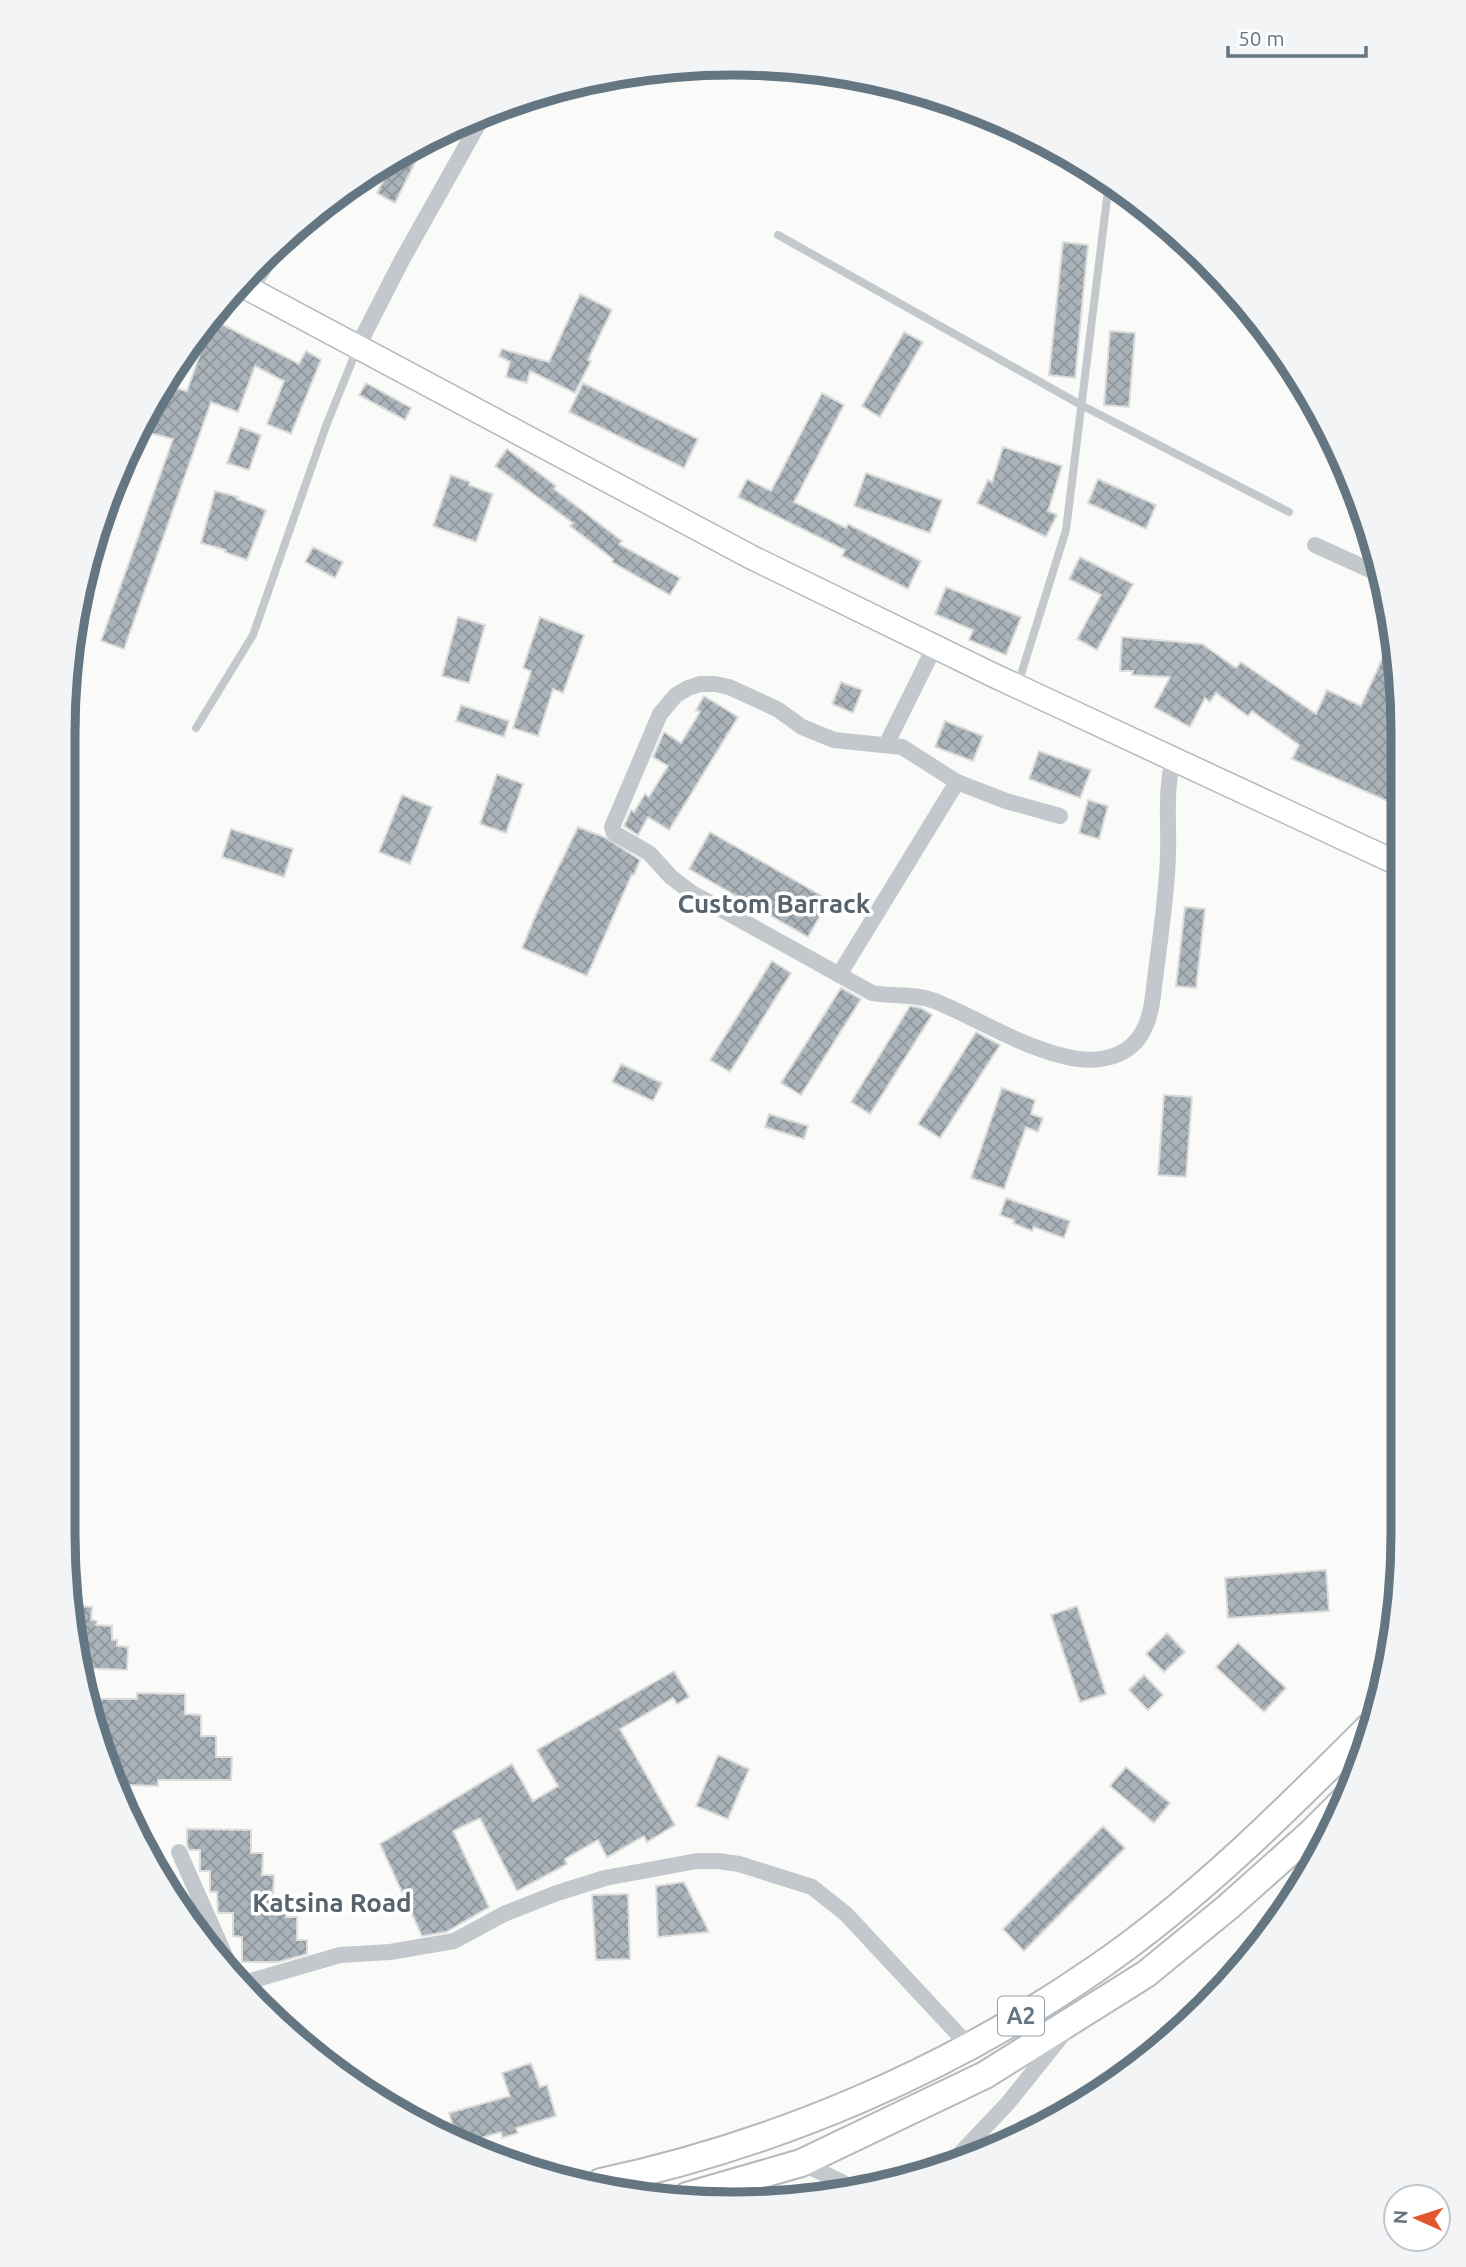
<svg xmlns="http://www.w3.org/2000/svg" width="1466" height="2267" viewBox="0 0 1466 2267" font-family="Ubuntu,sans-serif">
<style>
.building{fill:url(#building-cross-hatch);stroke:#dcdcda;stroke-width:2}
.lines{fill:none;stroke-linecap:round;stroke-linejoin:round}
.secondary-casing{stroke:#b3babf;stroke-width:26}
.trunk-casing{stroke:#b4b9bd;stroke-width:30}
.service{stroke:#c3c8cc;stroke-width:8}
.minor{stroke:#c3c8cc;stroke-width:16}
.secondary{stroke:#fff;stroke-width:23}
.trunk{stroke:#fff;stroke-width:26}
.labels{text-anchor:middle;stroke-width:7;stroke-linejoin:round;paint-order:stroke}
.shield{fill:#fff;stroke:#939fa8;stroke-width:2}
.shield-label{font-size:23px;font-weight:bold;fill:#657683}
.neighbourhood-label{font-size:26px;font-weight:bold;fill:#57646e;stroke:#fff}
.rim{fill:none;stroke:#657683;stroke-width:9}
</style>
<defs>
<pattern id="building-cross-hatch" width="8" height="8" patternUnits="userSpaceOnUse" patternTransform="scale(1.75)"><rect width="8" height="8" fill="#aab3b9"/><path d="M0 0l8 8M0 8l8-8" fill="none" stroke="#8e969c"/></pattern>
</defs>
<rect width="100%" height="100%" fill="#fafaf8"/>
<!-- building -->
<g class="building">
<path d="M427 138 395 203 377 193 394 159Z"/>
<path d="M1063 242 1088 245 1075 378 1049 375Z"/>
<path d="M580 294 612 310 588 360 591 361 575 393 530 371 527 383 506 377 510 362 499 356 502 349 549 362Z"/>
<path d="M212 319 299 364 306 351 321 360 291 434 267 424 284 381 255 366 238 412 211 402 124 649 101 641 173 439 142 431 151 416 157 419 162 399 170 387 187 391 205 340 200 337Z"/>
<path d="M1110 331 1135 333 1129 407 1104 405Z"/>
<path d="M904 332 923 342 880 417 862 406Z"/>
<path d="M366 383 411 408 405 420 359 395Z"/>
<path d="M583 383 698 439 684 468 569 412Z"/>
<path d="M822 393 844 405 794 502 846 528 848 524 921 561 908 589 842 556 845 550 738 497 747 479 771 491Z"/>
<path d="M240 427 261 435 249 470 227 463Z"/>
<path d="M1003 447 1062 466 1048 511 1057 515 1046 537 977 503 988 480 992 482Z"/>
<path d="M507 449 556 486 554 489 622 541 619 544 680 578 670 595 612 562 613 559 570 526 573 523 495 466Z"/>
<path d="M866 473 942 500 930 533 854 506Z"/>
<path d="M451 475 470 482 469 485 493 494 476 542 433 526Z"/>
<path d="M1098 479 1156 505 1146 529 1088 503Z"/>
<path d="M215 491 238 497 237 499 266 510 247 560 225 552 226 550 201 543Z"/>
<path d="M313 547 343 562 335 578 305 562Z"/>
<path d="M1080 557 1133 584 1097 650 1077 639 1101 595 1069 579Z"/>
<path d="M946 587 1021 617 1006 655 969 640 973 630 935 614Z"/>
<path d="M458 617 485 625 469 683 442 676Z"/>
<path d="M540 617 584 635 563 693 553 689 538 736 513 728 531 671 523 668Z"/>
<path d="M1122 637 1202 644 1236 668 1241 662 1316 714 1327 690 1361 706 1382 659 1385 660 1394 642 1402 690 1401 807 1292 759 1299 745 1252 711 1248 716 1216 693 1210 702 1205 698 1190 727 1154 707 1170 677 1132 675 1133 671H1120Z"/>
<path d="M841 682 862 690 853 713 832 704Z"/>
<path d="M704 696 738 717 669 830 648 817 638 835 624 826 631 810 634 812 645 794 649 797 668 766 653 757 664 732 681 743 700 712 696 710Z"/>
<path d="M461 705 509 721 504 737 456 721Z"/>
<path d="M945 721 983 736 973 761 935 747Z"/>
<path d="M1039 751 1091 770 1080 798 1029 779Z"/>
<path d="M497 774 523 784 506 833 480 824Z"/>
<path d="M402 795 432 807 410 864 379 852Z"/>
<path d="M1088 800 1108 806 1099 839 1079 833Z"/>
<path d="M578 827 606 838 640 860 634 875 632 874 587 976 522 948 540 905Z"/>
<path d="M231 829 293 849 284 877 222 857Z"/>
<path d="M710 832 829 900 808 937 689 869Z"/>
<path d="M1185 907 1205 909 1196 988 1176 986Z"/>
<path d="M772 961 791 973 730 1072 710 1060Z"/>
<path d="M841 988 861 999 801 1095 781 1083Z"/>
<path d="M910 1006 921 1008 932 1015 870 1114 851 1102Z"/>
<path d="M976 1032 1000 1045 940 1138 918 1124Z"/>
<path d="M621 1064 662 1083 653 1101 612 1082Z"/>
<path d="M1002 1088 1035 1100 1031 1114 1043 1118 1038 1132 1026 1127 1004 1189 971 1178Z"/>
<path d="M1164 1095 1192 1097 1186 1177 1158 1175Z"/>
<path d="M769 1114 808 1126 804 1139 765 1127Z"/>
<path d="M1006 1198 1070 1221 1064 1238 1034 1227 1032 1231 1013 1223 1014 1220 1000 1215Z"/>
<path d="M1326 1570 1329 1611 1228 1618 1225 1578Z"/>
<path d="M75 1606 92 1607 91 1620 97 1621 96 1625 112 1626V1640H117V1646L128 1647 127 1670 85 1668Z"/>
<path d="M1077 1606 1106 1694 1080 1702 1051 1615Z"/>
<path d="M1167 1633 1185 1652 1164 1672 1146 1654Z"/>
<path d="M1238 1643 1286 1688 1264 1712 1216 1667Z"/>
<path d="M674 1671 689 1697 677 1704 673 1698 620 1729 675 1825 647 1842 644 1836 607 1857 598 1840 565 1859 567 1864 517 1891 480 1818 453 1831 489 1907 446 1932 422 1936 380 1844 512 1764 533 1801 558 1786 537 1750Z"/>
<path d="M1144 1675 1163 1695 1148 1710 1129 1690Z"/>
<path d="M137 1693 185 1694V1714L201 1715V1736H216V1757H232L231 1780H158V1786L128 1785 127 1808 98 1749 90 1699H137Z"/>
<path d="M718 1755 749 1769 728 1819 696 1806Z"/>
<path d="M1126 1767 1170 1803 1154 1823 1110 1786Z"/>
<path d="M1103 1826 1125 1848 1024 1951 1003 1929Z"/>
<path d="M187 1829 251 1830V1853H263L262 1875H274L273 1896 287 1897 286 1917H297V1940H307V1954L278 1962H242V1937L233 1936V1913H218L217 1892H210V1871H200V1850H189L187 1845Z"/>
<path d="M684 1882 709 1932 658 1937 656 1886Z"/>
<path d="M628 1894 630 1959 596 1960 592 1895Z"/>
<path d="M531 2063 540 2087 547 2085 556 2116 516 2128 518 2133 502 2138 501 2132 467 2142 456 2135 449 2113 510 2096 502 2073Z"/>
</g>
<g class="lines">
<!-- secondary casing -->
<g class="secondary-casing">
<path id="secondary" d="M238 283 751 557 995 676 1401 865"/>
</g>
<!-- trunk casing -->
<g class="trunk-casing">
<g id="trunk">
<path d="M601 2182C778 2144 951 2070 1100 1966 1198 1898 1285 1811 1369 1727"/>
<path d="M687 2196 801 2163 985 2075 1146 1974 1228 1907 1311 1833 1350 1794"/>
</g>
</g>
<!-- service -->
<g class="service">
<path d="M778 235 1083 406 1289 512"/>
<path d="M1018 684 1066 530 1109 182"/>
<path d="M196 728 253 635 326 426 357 349"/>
</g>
<!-- minor -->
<g class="minor">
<path d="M250 290 278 246"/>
<path d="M357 348 402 260 484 114"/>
<path d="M1315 545 1383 576"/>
<path d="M886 745 935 646"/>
<path d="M1060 816 1006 801 957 782 902 747 834 740 802 727 777 709 729 687 715 684H700L688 688 676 695 660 714 612 827 614 833 649 853 671 877 692 893 872 993C893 997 915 993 935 1001 981 1020 1027 1051 1078 1059 1102 1062 1129 1056 1142 1033 1153 1014 1153 992 1156 971 1161 932 1167 893 1168 854 1169 822 1165 791 1173 759"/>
<path d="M839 975 957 782"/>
<path d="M179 1852 227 1960"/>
<path d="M247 1982 340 1955 390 1952 454 1941 504 1914 557 1893 605 1878 697 1861H718L739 1864 812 1887 846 1914 969 2046"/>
<path d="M954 2160 1008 2103 1065 2032"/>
<path d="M801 2163 842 2182 845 2189"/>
</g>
<!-- secondary -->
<use href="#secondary" class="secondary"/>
<!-- trunk -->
<use href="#trunk" class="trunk"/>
</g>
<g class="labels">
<!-- shield labels -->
<rect class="shield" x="998" y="1996.5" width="46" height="39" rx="5"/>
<g class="shield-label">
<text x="1021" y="2024">A2</text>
</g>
<!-- neighbourhood labels -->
<g class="neighbourhood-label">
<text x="774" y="913">Custom Barrack</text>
<text x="332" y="1912">Katsina Road</text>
</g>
</g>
<!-- crop -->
<path d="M0 0H1466V2267H0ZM733 75H733A658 658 0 0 1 1391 733V1534A658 658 0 0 1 733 2192H733A658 658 0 0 1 75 1534V733A658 658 0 0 1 733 75Z" fill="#f3f4f5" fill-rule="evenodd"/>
<path class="rim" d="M733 75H733A658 658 0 0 1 1391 733V1534A658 658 0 0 1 733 2192H733A658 658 0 0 1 75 1534V733A658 658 0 0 1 733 75Z"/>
<!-- north arrow -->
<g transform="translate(1417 2218) rotate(273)"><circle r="33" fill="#ffffff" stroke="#c1c8cd" stroke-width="2"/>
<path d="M0-5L12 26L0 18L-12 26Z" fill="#e4572e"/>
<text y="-10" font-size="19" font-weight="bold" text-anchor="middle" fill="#657683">N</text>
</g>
<!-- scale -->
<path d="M1228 46v10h138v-10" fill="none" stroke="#657683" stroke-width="3.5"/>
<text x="1238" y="46" font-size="21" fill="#657683" stroke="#ffffff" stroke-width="5" paint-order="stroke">50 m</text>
</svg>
